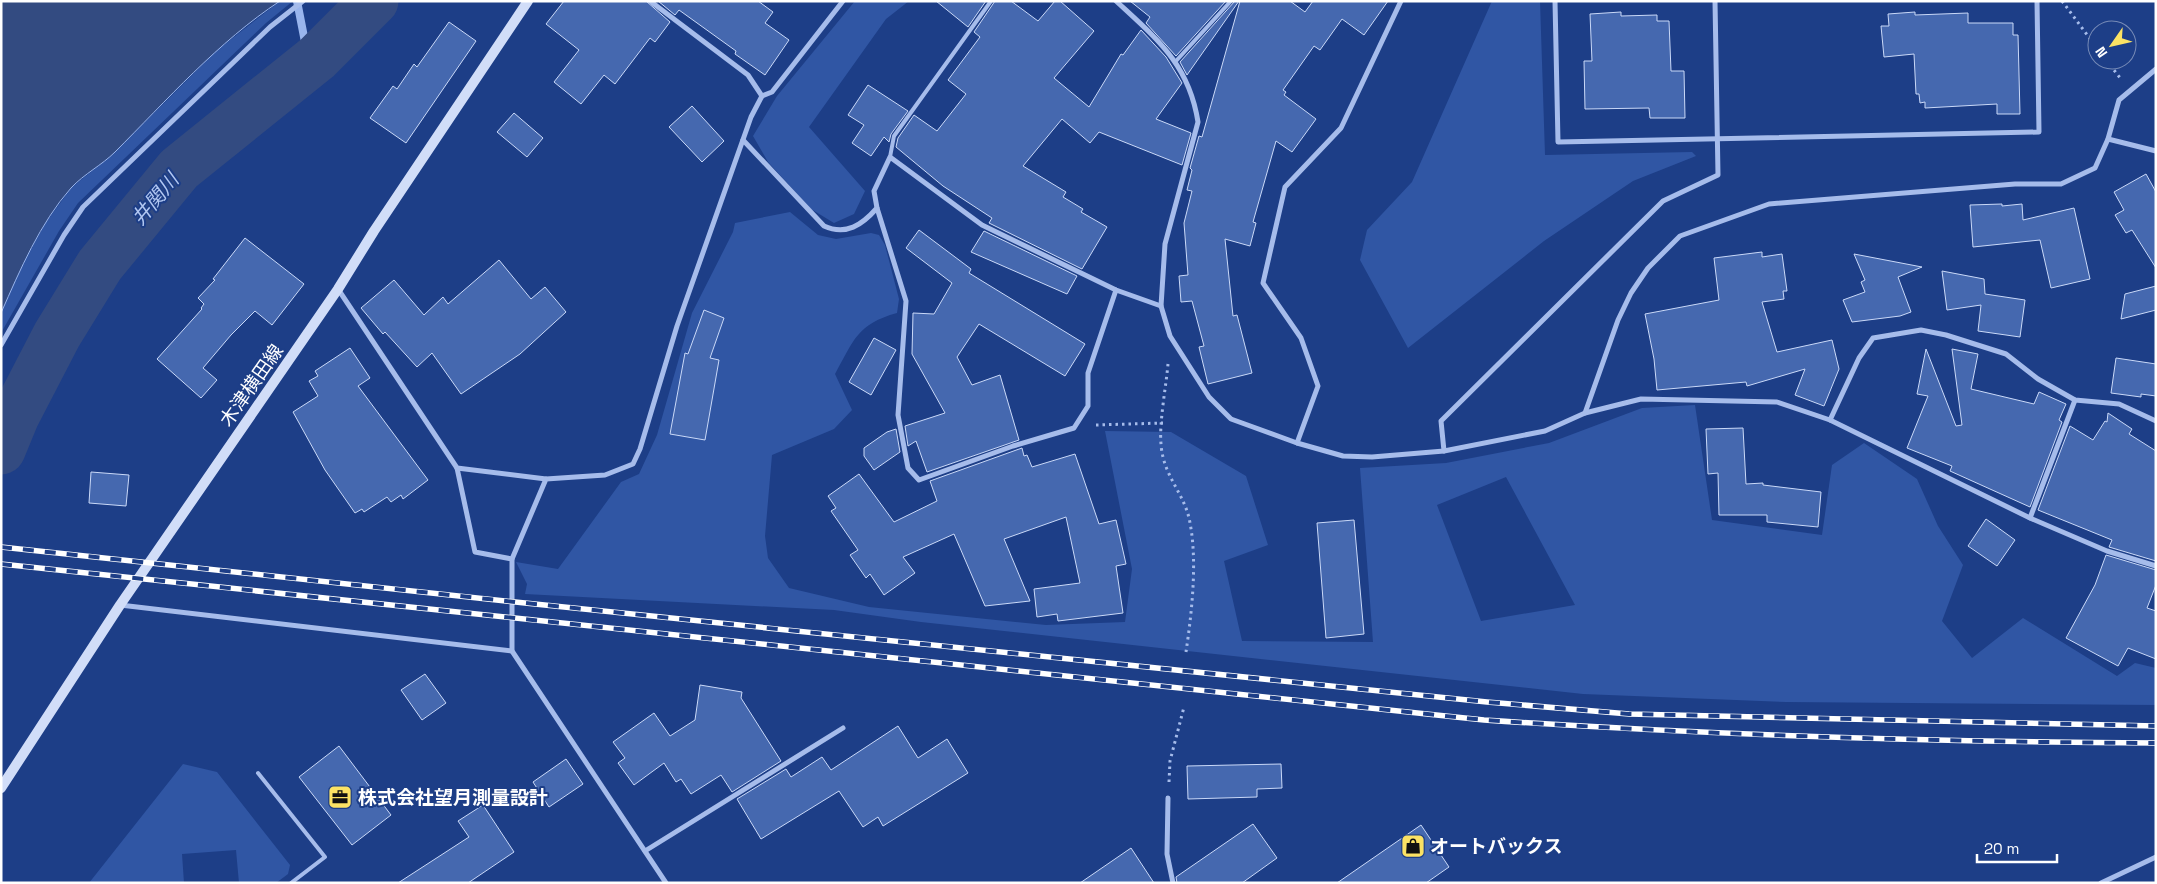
<svg xmlns="http://www.w3.org/2000/svg" width="2157" height="884" viewBox="0 0 2157 884" font-family="'Space Grotesk','Noto Sans JP',sans-serif">
<style>
.green{fill:#3056a4;fill-rule:evenodd}
.water{fill:#334b81;stroke:#99b5ed}
.lines{fill:none;stroke-linecap:round;stroke-linejoin:round}
.stream{stroke:#99b5ed;stroke-width:8}
.river{stroke:#334b81;stroke-width:49}
.building{fill:#4568af;stroke:#cad9f8}
.path{stroke:#a6bceb;stroke-width:3;stroke-dasharray:2.5 4;stroke-linecap:butt}
.lane{stroke:#a6bceb;stroke-width:4}
.street{stroke:#a6bceb;stroke-width:5}
.secondary{stroke:#d1ddf8;stroke-width:10}
.rail-casing{stroke:#fff;stroke-width:5.5}
.rail{stroke:#1d3e87;stroke-width:4;stroke-dasharray:11;stroke-linecap:butt}
.labels{text-anchor:middle;stroke-width:4;stroke-linejoin:round;paint-order:stroke}
.street-label{font-size:19px;fill:#fff;stroke:#1d3e87}
.poi-label{font-size:19px;font-weight:bold;fill:#fff;stroke:#1d3e87;text-anchor:start}
.water-label{font-size:20px;font-style:italic;fill:#b1c7f2;stroke:#1d3e87}
</style>
<rect width="100%" height="100%" fill="#1d3e87"/>
<!-- green -->
<g class="green">
<path d="M280 1H293L266 23 78 203 59 231 1 333V313L18 273 46 222 72 187 112 155 216 51Z"/>
<path d="M855 1H909L886 19 809 127 865 191 854 214 834 223 811 209 768 162 753 136 777 96Z"/>
<path d="M1492 1H1540L1545 155 1692 152 1696 156 1633 181 1544 241 1408 348 1360 260 1367 230 1412 182Z"/>
<path d="M790 212 818 235 836 239 871 233 879 235 885 245 899 299 897 313C857 324 854 340 835 374L852 410 834 429 772 455 765 536 768 558 789 588 869 607 1046 625 1125 622 1132 569 1105 431 1171 432 1246 476 1268 545 1224 561 1242 641 1373 642 1360 468 1446 463 1549 443 1642 408 1695 405 1712 520 1822 535 1832 465 1864 443 1917 479 1938 526 1963 565 1942 621 1972 658 2023 618 2117 676 2135 663 2156 668V705L1786 702 1583 694 921 622 834 610 525 594 527 584 516 562 558 569 621 482 639 474 657 435 692 313 733 232 735 223ZM1506 477 1575 605 1481 621 1437 505Z"/>
<path d="M183 764 217 772 290 865 288 874 276 883H239L236 850 182 854 184 883H89Z"/>
</g>
<!-- water -->
<path class="water" d="M1 1H280C218 42 167 100 115 152 102 165 84 174 71 188 40 223 20 270 1 313Z"/>
<g class="lines">
<!-- stream -->
<path class="stream" d="M297 1 305 42 317 58"/>
<!-- river -->
<path class="river" d="M1 450 15 416 57 335 100 265 179 169 317 58 374 1"/>
</g>
<!-- building -->
<g class="building">
<path d="M564 1H646L670 22 655 42 650 38 615 84 604 75 581 104 554 82 579 50 546 24Z"/>
<path d="M658 1H758L773 12 765 23 789 40 765 75 735 54 736 51 679 10 675 15Z"/>
<path d="M936 1H986L968 27Z"/>
<path d="M995 1H1011L1038 21 1055 1H1060L1094 31 1054 78 1089 107 1121 54 1123 55 1141 30 1166 57 1182 83 1156 119 1191 133 1182 165 1099 132 1090 143 1062 119 1023 166 1066 192 1063 197 1083 209 1081 212 1107 227 1082 269 989 223 992 218 943 186 896 147 898 138 914 115 937 131 966 94 948 80 980 37 974 32Z"/>
<path d="M1130 1H1226L1176 56 1146 23 1150 17Z"/>
<path d="M1235 1H1239L1187 75 1180 62Z"/>
<path d="M1240 1H1290L1305 12 1313 1H1388L1364 35 1342 19 1320 50 1314 46 1283 90 1286 92 1284 95 1316 119 1292 152 1276 141 1253 222 1256 223 1250 246 1225 239 1233 316 1237 315 1252 373 1208 384 1199 347 1204 346 1192 301 1181 302 1179 276 1188 275 1184 223 1192 191 1187 190 1192 170 1190 168 1199 136 1202 137Z"/>
<path d="M1621 12V16L1657 15V21H1669L1671 71H1684L1685 118H1650L1649 108 1585 109 1584 61H1592L1590 14Z"/>
<path d="M1915 12V15L1968 13V23H2013V35H2018L2020 114H1997V104L1925 108V102L1920 103 1919 94H1916L1914 54 1884 57 1881 26H1889L1888 14Z"/>
<path d="M449 22 476 41 406 143 370 118 393 86 397 89 414 64 417 67Z"/>
<path d="M868 85 908 111 891 134 889 142 884 137 871 156 852 143 864 125 848 115Z"/>
<path d="M692 106 724 141 702 162 669 127Z"/>
<path d="M514 113 543 138 527 157 497 132Z"/>
<path d="M2146 174 2156 192V268L2132 230 2126 233 2115 215 2124 210 2114 192Z"/>
<path d="M2002 204V206L2022 204 2023 220 2074 208 2090 279 2051 288 2040 240 1973 247 1970 205Z"/>
<path d="M919 230 971 269 969 273 1085 344 1065 376 979 324 957 357 972 385 1000 375 1019 440 927 472 916 441 908 446 905 426 945 413 912 354 913 313 934 314 952 283 906 248Z"/>
<path d="M984 231 1077 276 1067 294 971 252Z"/>
<path d="M245 238 304 284 272 325 255 311 231 335 203 368 217 380 201 398 157 359 202 309 201 308 204 304 198 298 215 280 213 279Z"/>
<path d="M1762 252V257L1782 254 1787 291H1783L1784 299 1762 302 1777 352 1832 340 1839 369 1824 406 1795 395 1805 369 1747 386 1746 382 1657 390 1654 359 1645 314 1719 300 1714 258Z"/>
<path d="M1854 254 1922 267 1898 277 1911 312 1900 316 1852 322 1843 300 1865 292 1861 282 1865 280Z"/>
<path d="M499 260 531 299 545 287 566 312 520 354 461 394 432 353 417 367 385 332 383 334 361 308 394 280 424 315 443 297 448 304Z"/>
<path d="M1942 271 1984 279 1985 294 2025 300 2020 337 1978 331 1981 305 1947 310Z"/>
<path d="M2156 286V310L2121 319 2125 294Z"/>
<path d="M704 310 724 318 710 358 719 360 705 440 670 434 685 353 688 354Z"/>
<path d="M874 338 896 350 871 395 849 382Z"/>
<path d="M350 348 370 378 358 386 428 480 403 499 401 495 391 502 387 497 364 512 362 509 355 513 325 470 293 412 318 396 309 381 318 376 315 371Z"/>
<path d="M1926 349 1956 426 1962 425 1952 349 1978 354 1971 389 2034 404 2039 392 2066 404 2059 420 2062 422 2030 507 1950 471 1952 466 1907 448 1928 396 1917 394Z"/>
<path d="M2116 358 2156 364V396L2141 394V397L2111 393Z"/>
<path d="M2108 413 2132 429 2129 434 2156 451V561L2109 547 2112 540 2038 510 2070 426 2093 440 2105 421 2107 422Z"/>
<path d="M1743 428 1746 484 1763 483V485L1821 492 1818 527 1767 522V515H1719L1718 473 1708 474 1706 429Z"/>
<path d="M896 429 900 452 874 470 864 456V448L887 432Z"/>
<path d="M1022 448 1024 456 1027 455 1032 467 1075 454 1099 524 1116 520 1126 564 1116 566 1123 613 1058 621 1057 614 1037 617 1034 589 1080 583 1066 517 1004 539 1030 601 985 606 954 534 903 557 915 573 884 595 870 574 866 578 850 555 858 550 831 511 836 508 828 496 859 474 894 522 937 501 930 481Z"/>
<path d="M91 472 129 475 126 506 89 503Z"/>
<path d="M1986 519 2015 540 1997 566 1968 546Z"/>
<path d="M1354 520 1364 634 1326 638 1317 523Z"/>
<path d="M2106 555 2156 570V585L2147 608 2156 611V659L2128 648 2118 666 2066 638 2095 585Z"/>
<path d="M425 674 446 703 422 720 401 690Z"/>
<path d="M700 685 742 692 741 698 781 761 732 792 721 775 691 794 681 779 676 782 664 763 634 785 618 763 625 758 613 742 654 713 670 736 695 720Z"/>
<path d="M898 726 918 758 947 739 968 773 883 826 878 817 863 827 839 791 761 839 737 799 786 769 791 777 822 757 831 770Z"/>
<path d="M339 746 391 815 352 845 299 777Z"/>
<path d="M566 759 583 784 549 807 533 782Z"/>
<path d="M1281 764 1282 788 1257 789V797L1188 799 1187 766Z"/>
<path d="M483 805 514 852 468 883H398L469 837 458 821Z"/>
<path d="M1253 824 1277 858 1242 883H1177L1176 877Z"/>
<path d="M1421 825 1449 867 1426 883H1337Z"/>
<path d="M1131 848 1154 883H1080Z"/>
</g>
<g class="lines">
<!-- path -->
<g class="path">
<path d="M2062 1 2097 48"/>
<path d="M2106 60 2121 79"/>
<path d="M1168 364C1166 387 1159 423 1161 444 1163 475 1183 492 1189 518 1198 558 1192 611 1186 652"/>
<path d="M1096 425 1163 423"/>
<path d="M1169 782 1170 761 1184 707"/>
</g>
<!-- lane -->
<g class="lane">
<path d="M1176 61 1231 1"/>
<path d="M890 157 894 136 991 1"/>
<path d="M258 773 325 857 291 883"/>
</g>
<!-- street -->
<g class="street">
<path d="M650 1 748 75 762 96 751 117 677 326 640 449 633 464 605 475 546 479 512 559V651L666 883"/>
<path d="M1116 1C1157 39 1189 64 1198 122L1165 244 1161 306 1170 336 1209 397 1231 419 1297 443 1343 456 1372 457 1444 451 1545 431 1585 413 1641 399 1777 402 1830 420 2030 518 2107 551 2156 566"/>
<path d="M1555 1 1558 142 2039 132 2037 1"/>
<path d="M762 96 772 92 843 1"/>
<path d="M2108 139 2156 151"/>
<path d="M743 140 824 226C846 236 862 225 877 208L874 191 890 157 982 225 1116 290 1161 306"/>
<path d="M877 208 906 301 898 415 908 468 919 480 1013 446 1074 428 1088 406V373L1116 290"/>
<path d="M338 289 457 468 546 479"/>
<path d="M1 345 64 235 83 207 270 27 303 1"/>
<path d="M1585 413 1618 320 1631 293 1648 268 1680 236 1769 204 2015 184H2061L2095 168 2108 139 2119 100 2156 69"/>
<path d="M1830 420 1859 358 1873 338 1921 330 1946 335 2006 354 2038 379 2075 400 2119 404 2156 421"/>
<path d="M1297 443 1318 386 1301 338 1263 283 1285 187 1341 128 1401 1"/>
<path d="M1444 451 1441 421 1663 201 1718 175 1715 1"/>
<path d="M457 468 475 552 512 559"/>
<path d="M2030 518 2075 400"/>
<path d="M120 605 512 651"/>
<path d="M1168 798 1167 854 1173 883"/>
<path d="M645 851 843 728"/>
<path d="M2101 883 2156 857"/>
</g>
<!-- secondary -->
<path class="secondary" d="M1 788 120 605 338 289 374 231 528 1"/>
<!-- rail casing -->
<g class="rail-casing">
<g id="rail">
<path d="M1 547 525 603 1487 702 1629 714 2156 726"/>
<path d="M1 564 1484 720C1708 735 1932 742 2156 743"/>
</g>
</g>
<!-- rail -->
<use href="#rail" class="rail"/>
</g>
<!-- icons -->
<defs>
<g id="office-square" transform="scale(1.25)"><rect x="-9" y="-9" width="18" height="18" rx="4" fill="#fbe264" stroke="#1d3e87"/><path d="M-6-3h4V-5.5h4V-3h4V5H-6ZM-1-4.5V-3h2v-1.5ZM-6 0V1H6V0Z" fill="#111"/></g>
<g id="shop-square" transform="scale(1.25)"><rect x="-9" y="-9" width="18" height="18" rx="4" fill="#fbe264" stroke="#1d3e87"/><path d="M-5-2.5h2.3a2.7 3.5 0 0 1 5.4 0H5L5.5 6h-11ZM-1.5-2.5h3a1.5 2.3 0 0 0-3 0Z" fill="#111"/></g>
</defs>
<g fill-rule="evenodd">
<use href="#office-square" x="340" y="797"/>
<use href="#shop-square" x="1413" y="846"/>
</g>
<g class="labels">
<!-- street labels -->
<g class="street-label">
<text transform="translate(251 385) rotate(-55)" y="7">木津横田線</text>
</g>
<!-- poi labels -->
<g class="poi-label">
<text x="358" y="804">株式会社望月測量設計</text>
<text x="1430" y="853">オートバックス</text>
</g>
<!-- water labels -->
<g class="water-label">
<text transform="translate(155 199) rotate(-50)" y="7">井関川</text>
</g>
</g>
<!-- border -->
<rect width="2157" height="884" fill="none" stroke="#ffffff" stroke-width="5"/>
<!-- north arrow -->
<g transform="translate(2112 45) rotate(236)"><circle r="24" fill="#1d3e87" stroke="#778bb7"/>
<path d="M0-4L9 19L0 12L-9 19Z" fill="#fbe264"/>
<text y="-8" font-size="14" font-weight="bold" text-anchor="middle" fill="#ffffff">N</text>
</g>
<!-- scale -->
<path d="M1977 854v8h80v-8" fill="none" stroke="#ffffff" stroke-width="2.5"/>
<text x="1984" y="854" font-size="15" fill="#ffffff" stroke="#1d3e87" stroke-width="4" paint-order="stroke">20 m</text>
</svg>
